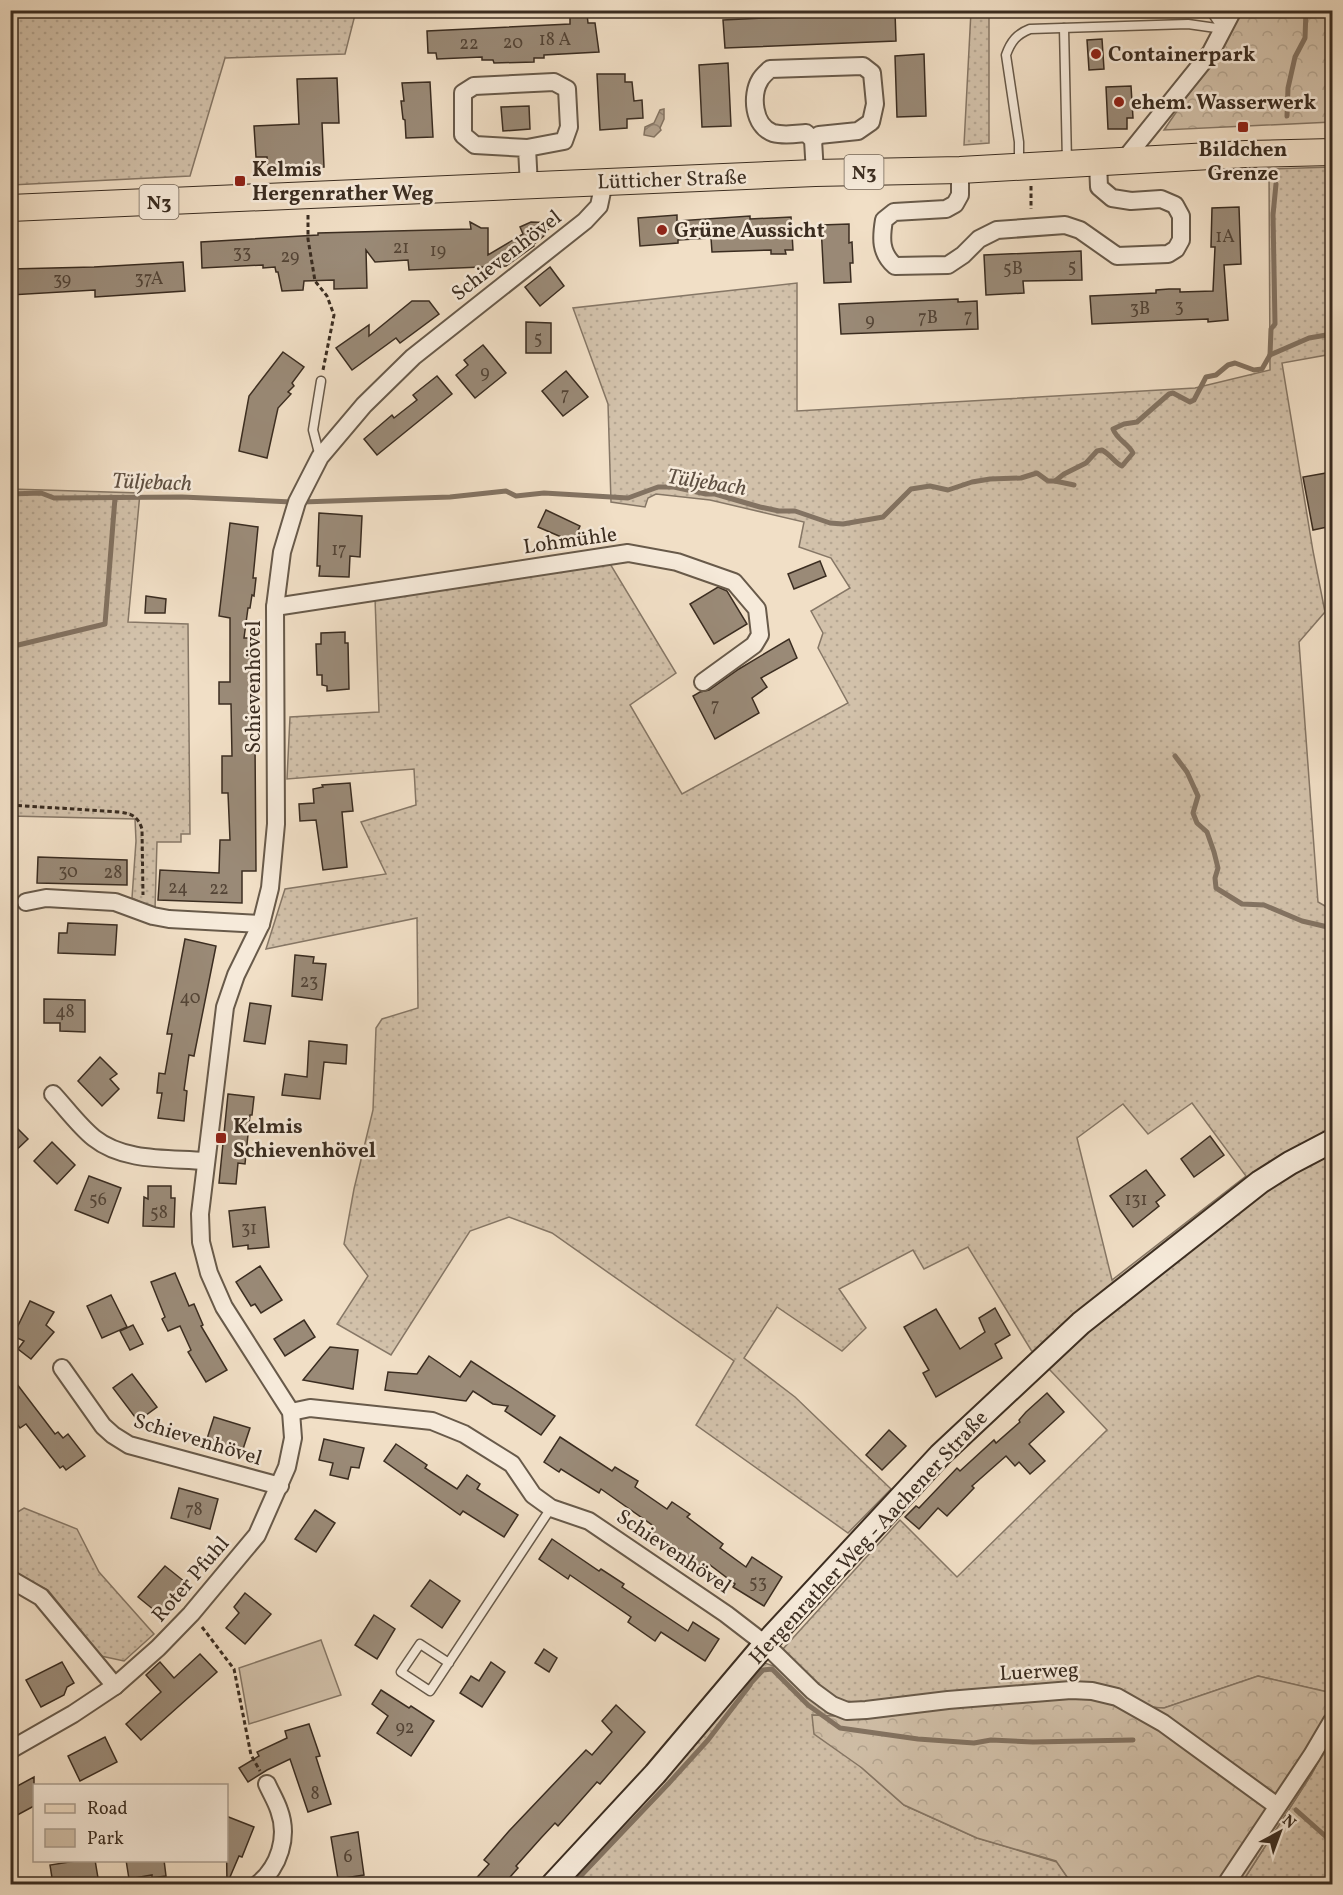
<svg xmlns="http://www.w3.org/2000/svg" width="1343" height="1895" viewBox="0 0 1343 1895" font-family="Vollkorn,serif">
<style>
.grass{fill:url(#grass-dots);stroke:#867766;stroke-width:1.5;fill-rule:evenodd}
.forest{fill:url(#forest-crowns);stroke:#867766;stroke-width:1.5}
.park{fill:#d2c1aa;stroke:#867766;stroke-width:1.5}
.water{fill:url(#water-waves);stroke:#837362;stroke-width:1.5}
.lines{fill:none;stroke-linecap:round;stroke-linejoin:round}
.stream{stroke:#837362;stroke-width:5}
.building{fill:#9a8a77;stroke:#3b2d21;stroke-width:1.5}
.lane-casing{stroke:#685a4a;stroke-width:11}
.street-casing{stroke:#685a4a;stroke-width:20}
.secondary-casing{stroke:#3b2d21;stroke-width:26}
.primary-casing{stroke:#3b2d21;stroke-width:28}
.path{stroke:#3b2d21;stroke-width:3;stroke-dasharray:4.5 3;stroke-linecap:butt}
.lane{stroke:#f6eada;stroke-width:8}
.street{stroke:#f6eada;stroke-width:16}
.secondary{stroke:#f6eada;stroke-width:22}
.primary{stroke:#f1dfc6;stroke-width:26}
.poi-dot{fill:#8f2418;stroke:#f6eada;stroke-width:2}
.labels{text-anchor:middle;stroke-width:5;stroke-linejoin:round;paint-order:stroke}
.number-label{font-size:18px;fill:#534436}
.shield{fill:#f6eada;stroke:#736658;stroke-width:1.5}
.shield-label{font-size:20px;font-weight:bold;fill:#3b2d21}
.poi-label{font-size:21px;font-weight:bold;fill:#3b2d21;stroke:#f6eada;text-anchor:start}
.street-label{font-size:21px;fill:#3b2d21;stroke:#f6eada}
.water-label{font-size:22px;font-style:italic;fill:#5f5042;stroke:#f6eada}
</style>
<defs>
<pattern id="grass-dots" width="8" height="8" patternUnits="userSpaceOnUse" patternTransform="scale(1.5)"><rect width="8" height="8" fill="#d2c1aa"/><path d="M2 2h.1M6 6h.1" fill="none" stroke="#b5a692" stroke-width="1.8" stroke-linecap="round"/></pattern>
<pattern id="forest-crowns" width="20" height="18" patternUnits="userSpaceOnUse" patternTransform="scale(1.5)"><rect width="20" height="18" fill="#d2c1aa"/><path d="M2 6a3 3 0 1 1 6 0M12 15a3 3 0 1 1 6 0" fill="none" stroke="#b5a692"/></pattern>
<pattern id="water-waves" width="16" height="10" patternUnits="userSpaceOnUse" patternTransform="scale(1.5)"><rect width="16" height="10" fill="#b3a28e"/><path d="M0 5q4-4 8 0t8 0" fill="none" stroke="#938474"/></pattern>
</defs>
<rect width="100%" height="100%" fill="#f1dfc6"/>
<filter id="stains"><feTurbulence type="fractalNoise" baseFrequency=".00333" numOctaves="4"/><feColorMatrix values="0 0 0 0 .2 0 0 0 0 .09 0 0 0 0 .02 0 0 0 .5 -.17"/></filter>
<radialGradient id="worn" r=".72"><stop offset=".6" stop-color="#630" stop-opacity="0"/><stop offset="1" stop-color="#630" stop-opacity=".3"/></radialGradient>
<!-- grass -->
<g class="grass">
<path d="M11 10H356V11L345 54 225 58 190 176 11 185Z"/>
<path d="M971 11V10L1168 11 989 14V143L964 145Z"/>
<path d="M1332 167V354L1282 363 1313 551 1325 612 1299 642 1318 902 1332 910V1693L1258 1676 1164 1708 1125 1706 855 1717 813 1715 862 1768 904 1805 977 1838 1057 1862 1072 1884H563L762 1662 776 1667 783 1649 900 1520 957 1577 1107 1430 1031 1350 968 1247 924 1269 913 1250 839 1289 866 1328 842 1351 777 1307 744 1358 795 1397 891 1489 848 1533 696 1425 734 1361 552 1233 509 1217 470 1231 391 1355 337 1324 368 1276 344 1244 354 1189 373 1110 376 1028 382 1019 418 1008 417 918 266 949 285 889 386 874 361 822 416 805 414 769 287 779 290 717 379 712 375 598 609 562 676 673 630 705 682 794 848 703 818 648 823 633 811 611 850 588 831 558 799 547 804 522 710 500 656 494 648 498 645 507 611 502 608 404 573 308 797 283V411L1195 388 1270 370 1269 169ZM1192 1103 1246 1176 1112 1280 1077 1138 1123 1104 1148 1134Z"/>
<path d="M11 489 140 493 128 622 188 624 190 834H181V842H157L155 909 132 898 136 841 135 819 11 816Z"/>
<path d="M24 1508 77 1529 99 1572 154 1634 124 1661 101 1656 48 1590 11 1571V1516Z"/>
<path d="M1332 1736V1884H1241L1311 1775Z"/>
</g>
<!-- forest -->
<g class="forest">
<path d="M1239 11H1332V122L1164 130 1216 54Z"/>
<path d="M1258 1676 1332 1693V1736L1311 1775 1241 1884H1072L1056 1861 977 1838 904 1805 862 1768 814 1734 812 1715 855 1717 1075 1694 1125 1706 1164 1708Z"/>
</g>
<!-- park -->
<path class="park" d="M321 1640 341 1695 249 1724 239 1668Z"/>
<!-- water -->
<path class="water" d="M664 109V119L660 128 661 130 654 137 644 135 645 127 654 123 660 110Z"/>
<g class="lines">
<!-- stream -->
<g class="stream">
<path d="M1287 116 1288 88 1295 57 1305 38 1306 10"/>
<path d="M1270 355 1271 329 1275 324 1273 215 1276 184"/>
<path d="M1055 481 1074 485"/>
<path d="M10 494 41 493 54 498 182 497 292 502"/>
<path d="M302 502 450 497 506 491 516 496 544 493 628 498 658 487H674L706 494H715L760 507 779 511H795L830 523 843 524 883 517 911 489 930 486 948 490 972 482 990 479 1021 478 1037 473 1048 481H1055L1064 474 1086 463 1097 451 1102 450C1111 455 1115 463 1122 466L1133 453C1128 443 1117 440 1113 429L1124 424 1137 422 1169 394 1173 393 1190 402 1194 400 1206 377 1216 375 1228 365 1235 363 1254 370 1262 369 1270 355 1309 338 1332 334"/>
<path d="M10 647 105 624 115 498"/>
<path d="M1175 756 1187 772 1198 796 1193 813 1197 823 1207 832 1214 852 1218 868 1215 878 1216 888 1242 904 1264 905 1302 921 1332 928"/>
<path d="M749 1685 763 1670 772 1669 808 1705 840 1728 918 1739 974 1743 991 1740 1033 1742 1133 1740"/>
<path d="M1296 1810 1332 1842"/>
<path d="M573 1884 669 1783 708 1740 750 1685"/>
</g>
</g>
<!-- building -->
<g class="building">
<path d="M895 12 896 41 725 48 723 20Z"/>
<path d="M570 14H587L588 23H595L599 52 544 55V58H534V62L494 63 493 60H482V57L437 59 436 53H428L427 31 570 24Z"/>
<path d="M1102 39 1104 69 1089 70 1087 40Z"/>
<path d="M924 54 926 116 897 117 895 56Z"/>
<path d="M728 63 731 126 702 127 699 65Z"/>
<path d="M597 74H625V82H632L634 101 642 100 643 118 627 119V128L600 130Z"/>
<path d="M337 78 339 123H322L324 167 268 169 267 157H256L254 126 299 124 297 79Z"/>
<path d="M430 82 433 137 406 138 405 120 403 119 401 101H404L402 83Z"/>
<path d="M1131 86 1133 118H1127V129H1108L1106 87Z"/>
<path d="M529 106 530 129 503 131 501 107Z"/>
<path d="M1239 207 1241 264 1224 265 1228 320 1208 322V319L1092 324 1090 296 1156 293V290L1169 289H1180V292L1213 291 1215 247H1211L1212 208Z"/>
<path d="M677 215V221L750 216V219L791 217 793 250H785L786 254H771V250L712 252 711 238 678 240V243L640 246 638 218Z"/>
<path d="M470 222 481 228H488V255L523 234 520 227 531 222 556 223 543 234 545 235 533 245 534 246 506 266 409 270 408 260 375 262 366 250 367 288 334 289V280L304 281 303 290 282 291 278 272H276L275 267 263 268V265L202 268 201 242 318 235V233L471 229Z"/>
<path d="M849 224V243L852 242 853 263H850L851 282 824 283 821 225Z"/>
<path d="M1081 251 1082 280 1023 281 1024 293 986 295 984 255Z"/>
<path d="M183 262 185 291 95 297V290L10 295V269L94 267Z"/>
<path d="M550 267 564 286 540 306 525 287Z"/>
<path d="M958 299V302L977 301 978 329 841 334 839 304Z"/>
<path d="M412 301H429L439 314 400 343 396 338 352 370 336 348 369 325V336Z"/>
<path d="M526 322 551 323V353H526Z"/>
<path d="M483 345 506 373 475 398 456 375 468 365 464 360Z"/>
<path d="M283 352 304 367 292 383 294 386 288 392 291 394 278 408 267 458 239 451 249 396Z"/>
<path d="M566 371 588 397 563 416 542 391Z"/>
<path d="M437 376 452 394 377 455 364 439 392 415 394 418 417 400 413 395Z"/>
<path d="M1332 472V526L1313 530 1303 477Z"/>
<path d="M546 510 580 526 573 542 538 527Z"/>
<path d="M319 513 362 516 360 557 350 556 349 577 319 576 320 566H317Z"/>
<path d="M230 523 258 527 253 578H256L254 596 252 595 250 608H248L244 638H258L256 667 259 744H255L256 871H242V903L158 900 160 870 219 873 220 840H230L228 793H222V756H232L231 704H219V682H230V618L219 616Z"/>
<path d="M820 561 826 576 794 589 788 574Z"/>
<path d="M718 587 727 591 747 624 714 644 690 604Z"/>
<path d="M146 596 166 599 165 613H145Z"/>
<path d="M345 632V643H348L349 689 327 691V686L322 685V675H317L316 644H321V633Z"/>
<path d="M789 639 797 658 761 678 767 687 752 698 759 713 715 739 693 696 700 692 709 690 739 669Z"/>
<path d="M350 783 353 811 342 812 347 867 323 870 316 820 300 821 299 804 314 803 313 789 323 787 322 785Z"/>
<path d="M38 857 127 860V885L37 883Z"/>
<path d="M68 923 117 925 115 955 58 953 59 933H67Z"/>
<path d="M185 939 216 946 194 1056 189 1055 184 1090 187 1091 184 1121 158 1118 162 1093H157L159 1073 165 1074 172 1034H167Z"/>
<path d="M295 955 314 957 313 963 326 964 322 1000 292 996Z"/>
<path d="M44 999 85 1000V1032L60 1031V1023H44Z"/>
<path d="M250 1003 271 1006 265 1044 244 1041Z"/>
<path d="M309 1041 347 1045 346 1064 324 1062 320 1099 282 1095 285 1074 307 1077Z"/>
<path d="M100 1057 117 1074 110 1079 119 1089 102 1106 78 1081Z"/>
<path d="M228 1094 254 1097 252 1115H250L245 1164 238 1163 236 1184 219 1183Z"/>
<path d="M10 1121 28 1139 10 1156Z"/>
<path d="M1210 1136 1224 1155 1194 1177 1181 1159Z"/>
<path d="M52 1142 75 1165 57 1184 34 1161Z"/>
<path d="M1146 1170 1165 1195 1156 1202 1159 1206 1133 1227 1110 1196Z"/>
<path d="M89 1176 121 1188 108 1223 75 1210Z"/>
<path d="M148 1186H171V1198H175L174 1227 143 1226 144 1197 148 1199Z"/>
<path d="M265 1207 269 1247 248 1249V1245L233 1247 229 1211Z"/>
<path d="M260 1266 282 1300 261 1313 255 1304 251 1306 236 1282Z"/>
<path d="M175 1273 189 1306 194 1304 203 1325 201 1326 227 1370 206 1382 188 1352 191 1350 180 1326 168 1331 162 1319 165 1317 151 1282Z"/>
<path d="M111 1295 127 1327 102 1338 87 1306Z"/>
<path d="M30 1301 54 1312 46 1325 54 1332 31 1359 18 1349 24 1341 13 1336Z"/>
<path d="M995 1308 1010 1335 995 1344 1002 1358 936 1397 923 1373 929 1370 904 1327 936 1309 960 1349 985 1332 979 1318Z"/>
<path d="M304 1320 315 1337 285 1356 274 1339Z"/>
<path d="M133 1325 143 1344 130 1350 120 1331Z"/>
<path d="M330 1347 358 1350 353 1389 303 1380Z"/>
<path d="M429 1356 460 1377 471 1361 555 1416 541 1435 505 1411 508 1406 493 1404 473 1391 466 1401 385 1390 388 1372 417 1374Z"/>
<path d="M132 1374 157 1407 138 1421 113 1388Z"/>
<path d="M10 1375 55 1434 58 1432 63 1438 68 1434 85 1456 66 1470 63 1466 60 1468 26 1424 20 1428 10 1415Z"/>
<path d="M1047 1393 1064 1412 1029 1444 1045 1461 1030 1474 1019 1462 1015 1466 1006 1456 972 1486 974 1488 947 1516 938 1508 919 1529 905 1517 916 1506 919 1508 957 1468 960 1471 994 1440 996 1443 1020 1422 1019 1420 1026 1412Z"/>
<path d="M214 1417 250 1428 242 1452 206 1442Z"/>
<path d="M889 1430 906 1446 882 1470 866 1455Z"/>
<path d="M560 1437 612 1471 615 1467 638 1481 635 1487 667 1509 672 1502 690 1514 687 1517 723 1544 720 1548 746 1567 752 1557 782 1577 764 1606 733 1587 735 1584 710 1565 706 1570 670 1543 668 1545 651 1533 655 1527 601 1489 599 1493 561 1469 559 1472 544 1462Z"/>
<path d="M324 1439 364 1448 359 1468 351 1467 348 1479 330 1475 333 1463 319 1460Z"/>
<path d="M396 1444 427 1465 425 1468 457 1489 467 1475 480 1484 477 1489 518 1515 504 1537 463 1511 460 1515 384 1461Z"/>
<path d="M179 1488 218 1499 210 1529 171 1518Z"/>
<path d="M315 1510 335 1523 316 1552 295 1539Z"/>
<path d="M552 1539 599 1571 601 1569 624 1584 622 1587 688 1631 693 1622 719 1639 705 1661 661 1632 655 1641 628 1622 631 1617 570 1575 568 1579 539 1559Z"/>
<path d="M165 1566 185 1582 159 1614 138 1597Z"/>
<path d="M430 1580 460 1601 442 1628 411 1606Z"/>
<path d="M245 1593 271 1614 245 1644 226 1628 239 1613 234 1607Z"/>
<path d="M374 1615 395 1629 377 1659 355 1645Z"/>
<path d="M544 1649 557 1658 549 1672 535 1663Z"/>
<path d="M200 1654 217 1672 141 1740 126 1724 161 1692 146 1675 160 1662 174 1678Z"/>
<path d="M62 1662 74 1683 67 1687 64 1695 41 1707 26 1680Z"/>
<path d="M491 1662 505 1672 482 1707 460 1693 471 1676 479 1681Z"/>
<path d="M381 1690 409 1708 411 1706 434 1721 411 1756 377 1733 388 1716 372 1704Z"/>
<path d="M616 1705 645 1732 600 1784 597 1782 558 1826 555 1823 541 1838 516 1866 518 1868 504 1884H471L489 1864 484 1860 509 1831 586 1750 592 1755 612 1732 602 1721Z"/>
<path d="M309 1724 320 1756 316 1757 331 1804 308 1812 290 1759 267 1770 248 1782 239 1768 259 1756 257 1752 287 1738 285 1731Z"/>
<path d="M105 1737 117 1762 80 1781 68 1756Z"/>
<path d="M34 1777V1806L10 1819V1790Z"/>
<path d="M226 1816 254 1827 242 1857 239 1856 227 1884Z"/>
<path d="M358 1832 364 1875 338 1879 331 1837Z"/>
<path d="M82 1860H95L99 1884H53L50 1865Z"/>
<path d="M126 1860H164L166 1876 152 1878V1875L129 1879Z"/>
</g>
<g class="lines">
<!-- lane casing -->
<g class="lane-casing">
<g id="lane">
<path d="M1210 10 1223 29"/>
<path d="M1064 28 1067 162"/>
<path d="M1019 164V142L1006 55C1011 41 1017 34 1030 29L1188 24 1223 29"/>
<path d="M320 457 313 430 321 381"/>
<path d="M449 1663 420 1644 401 1672 430 1691 551 1508"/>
</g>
</g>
<!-- street casing -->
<g class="street-casing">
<g id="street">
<path d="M813 140 819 135 858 131 871 122 875 104 872 73 863 66 770 69C767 72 762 76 760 80 751 95 753 126 773 133 784 136 795 134 806 133L813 140 815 173"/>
<path d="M527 148 475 145 463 135V93L474 86 554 82 567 89 569 127 564 141 527 148 529 186"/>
<path d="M1124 160 1211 52 1233 10"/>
<path d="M960 170V195L955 204 946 209 894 212 884 220C881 238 880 253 895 266L948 265 963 255 979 239 997 230 1065 225 1080 230 1117 256 1168 254 1176 249 1181 240V216L1175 205 1161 199 1131 201 1112 198 1099 187 1098 163"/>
<path d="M275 607 628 553 677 562 734 582 757 609 760 635 754 645 703 682"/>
<path d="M26 902 46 898 115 902 153 916 169 919 261 924"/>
<path d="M53 1094C66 1108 79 1126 94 1138 124 1162 169 1158 205 1161"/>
<path d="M62 1368 103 1426 113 1435 129 1445 280 1486"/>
<path d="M291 1412 310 1408 432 1421 464 1434 512 1464 533 1495 551 1508 589 1521 726 1614 765 1644 813 1691 832 1705 847 1711 866 1710 948 1700 1071 1690 1092 1691 1117 1697 1163 1723 1277 1806"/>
<path d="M10 1579 41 1597 115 1686"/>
<path d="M10 1750 73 1714 115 1686 158 1648 191 1614 257 1535 287 1467 293 1438 291 1412 224 1307 209 1273 201 1242 200 1214 225 1007 236 975 261 924 270 888 276 824 275 607 282 552 297 502 320 457 364 405 413 357 585 221 599 206 604 182"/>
<path d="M258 1884C279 1867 289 1837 279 1810 276 1801 271 1793 267 1784"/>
<path d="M1226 1884 1312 1755 1332 1721"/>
</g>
</g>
<!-- secondary casing -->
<g class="secondary-casing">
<path id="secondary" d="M553 1884 655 1774 765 1644 940 1455 1081 1323 1260 1182 1290 1163 1332 1141"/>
</g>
<!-- primary casing -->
<g class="primary-casing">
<path id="primary" d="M10 208 815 173 960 170 1246 154 1332 152"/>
</g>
<!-- path -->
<g class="path">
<path d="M1031 186V209"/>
<path d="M308 215V239L315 281 327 296 334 315 323 370"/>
<path d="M10 805 120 812C133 814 138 817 142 829L143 895"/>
<path d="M202 1627 234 1669 251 1755 260 1771"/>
</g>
<!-- lane -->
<use href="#lane" class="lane"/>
<!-- street -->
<use href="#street" class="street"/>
<!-- secondary -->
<use href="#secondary" class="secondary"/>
<!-- primary -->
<use href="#primary" class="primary"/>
</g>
<!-- markers -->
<g class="poi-dot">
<circle cx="1096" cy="54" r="6"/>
<circle cx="1119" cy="102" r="6"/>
<rect x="1237" y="121" width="12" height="12" rx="3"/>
<rect x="234" y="175" width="12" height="12" rx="3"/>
<circle cx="662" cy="230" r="6"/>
<rect x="215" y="1132" width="12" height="12" rx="3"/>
</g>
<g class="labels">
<!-- number labels -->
<g class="number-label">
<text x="555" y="45">18 A</text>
<text x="513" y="48">20</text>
<text x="469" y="49">22</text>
<text x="1225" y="242">1A</text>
<text x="401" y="253">21</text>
<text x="438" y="256">19</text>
<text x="242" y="258">33</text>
<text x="290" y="262">29</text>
<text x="1072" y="272">5</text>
<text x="1013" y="274">5B</text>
<text x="149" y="284">37A</text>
<text x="62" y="285">39</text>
<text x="1179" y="312">3</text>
<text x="1140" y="314">3B</text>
<text x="968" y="322">7</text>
<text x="928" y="323">7B</text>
<text x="870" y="326">9</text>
<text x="538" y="344">5</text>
<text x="485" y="378">9</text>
<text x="565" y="400">7</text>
<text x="339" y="555">17</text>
<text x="715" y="711">7</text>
<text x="68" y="877">30</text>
<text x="113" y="878">28</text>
<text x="178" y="893">24</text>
<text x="219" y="894">22</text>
<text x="309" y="987">23</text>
<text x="190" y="1003">40</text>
<text x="65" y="1017">48</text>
<text x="98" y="1205">56</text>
<text x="1136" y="1205">131</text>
<text x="159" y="1218">58</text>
<text x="249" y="1234">31</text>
<text x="194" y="1515">78</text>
<text x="758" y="1588">53</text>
<text x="405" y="1733">92</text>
<text x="315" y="1799">8</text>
<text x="348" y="1862">6</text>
</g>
<!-- shield labels -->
<g class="shield">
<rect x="844.5" y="155" width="39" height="34" rx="4.5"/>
<rect x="139.5" y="185" width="39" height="34" rx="4.5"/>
</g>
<g class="shield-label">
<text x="864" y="179">N3</text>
<text x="159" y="209">N3</text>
</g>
<!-- poi labels -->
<g class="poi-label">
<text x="1108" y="61">Containerpark</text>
<text x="1131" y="109">ehem. Wasserwerk</text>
<text x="1243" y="156" text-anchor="middle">Bildchen<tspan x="1243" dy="24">Grenze</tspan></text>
<text x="252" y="176">Kelmis<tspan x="252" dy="24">Hergenrather Weg</tspan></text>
<text x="674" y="237">Grüne Aussicht</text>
<text x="233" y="1133">Kelmis<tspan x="233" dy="24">Schievenhövel</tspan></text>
</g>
<!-- street labels -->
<g class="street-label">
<text transform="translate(672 179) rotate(-2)" y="7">Lütticher Straße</text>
<text transform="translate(506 255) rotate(-38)" y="7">Schievenhövel</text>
<text transform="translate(570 540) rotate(-8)" y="7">Lohmühle</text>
<text transform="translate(253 687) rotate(-90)" y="7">Schievenhövel</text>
<text transform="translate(198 1439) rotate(17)" y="7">Schievenhövel</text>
<text transform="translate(868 1537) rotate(-47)" y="7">Hergenrather Weg - Aachener Straße</text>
<text transform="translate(674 1551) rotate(34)" y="7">Schievenhövel</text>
<text transform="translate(190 1579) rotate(-49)" y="7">Roter Pfuhl</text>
<text transform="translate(1039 1671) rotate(-3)" y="7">Luerweg</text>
</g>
<!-- water labels -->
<g class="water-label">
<text transform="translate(152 481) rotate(2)" y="8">Tüljebach</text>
<text transform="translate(707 481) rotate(9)" y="8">Tüljebach</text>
</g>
</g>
<!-- margin -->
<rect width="1343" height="1895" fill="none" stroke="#f1dfc6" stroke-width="36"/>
<rect x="12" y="12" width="1319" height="1871" fill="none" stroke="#3b2d21" stroke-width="3"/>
<rect x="18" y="18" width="1307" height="1859" fill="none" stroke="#3b2d21" stroke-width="1.5"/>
<!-- legend -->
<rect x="33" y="1784" width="195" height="78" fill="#f6eada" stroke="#ab9e90" stroke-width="1.5"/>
<rect x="45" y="1804" width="30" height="9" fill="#f1dfc6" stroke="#ab9e90" stroke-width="1.5"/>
<text x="87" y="1814" font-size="18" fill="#3b2d21">Road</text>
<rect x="45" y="1829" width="30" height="18" fill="#d2c1aa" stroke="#ab9e90" stroke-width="1.5"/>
<text x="87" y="1844" font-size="18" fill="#3b2d21">Park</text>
<!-- north arrow -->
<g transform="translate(1280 1832) rotate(41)" stroke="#f6eada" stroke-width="4.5" paint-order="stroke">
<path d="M0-4.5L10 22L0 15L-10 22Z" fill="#3b2d21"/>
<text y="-9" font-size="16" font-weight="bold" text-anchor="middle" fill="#3b2d21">N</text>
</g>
<rect width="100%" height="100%" filter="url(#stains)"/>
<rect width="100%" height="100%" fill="url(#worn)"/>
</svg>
